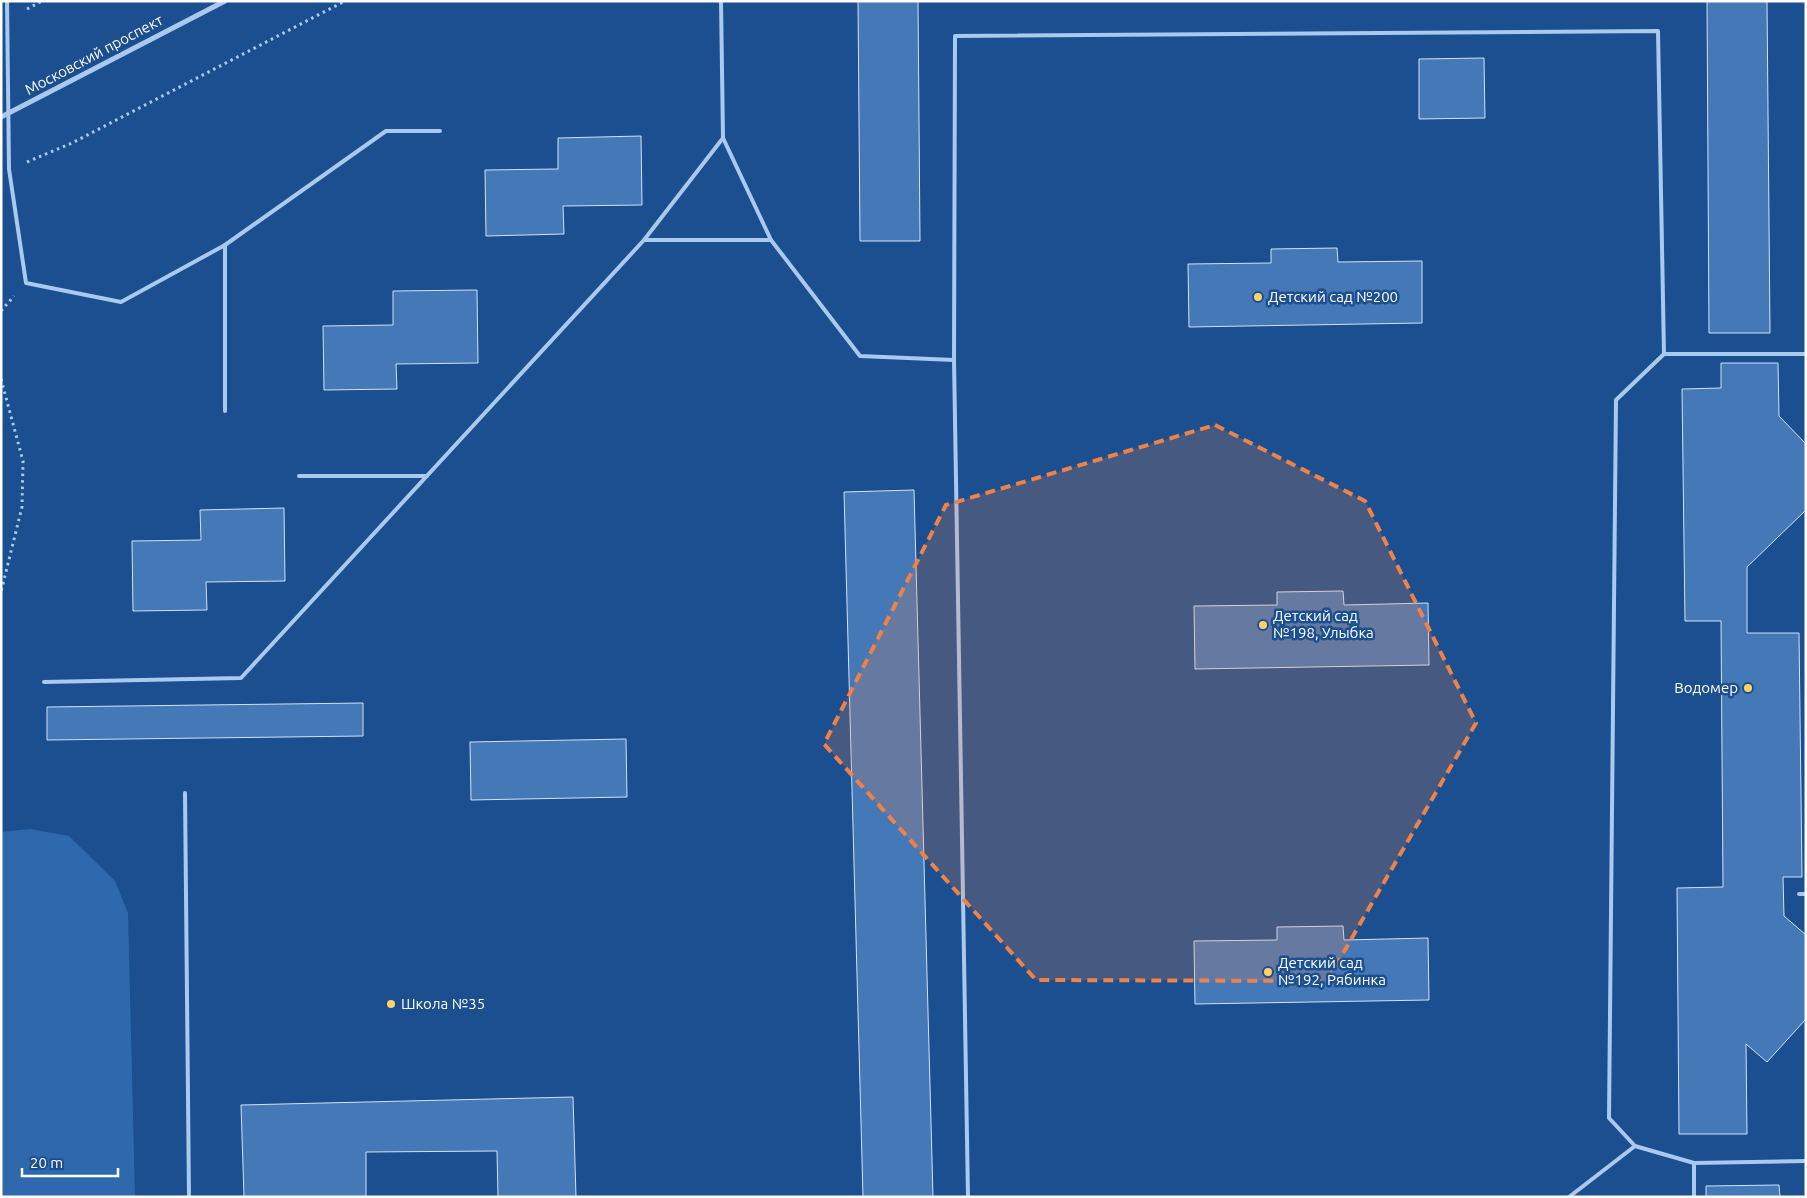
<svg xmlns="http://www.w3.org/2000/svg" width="1807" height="1198" viewBox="0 0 1807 1198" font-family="Ubuntu,sans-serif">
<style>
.green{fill:#2e69ad}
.building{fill:#4478b7;stroke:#cfe3fa}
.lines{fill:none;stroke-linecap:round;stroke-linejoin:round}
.path{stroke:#a9c9ee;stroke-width:3;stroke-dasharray:2.5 4;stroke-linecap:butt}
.service{stroke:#a9c9ee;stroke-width:4}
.minor{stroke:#a9c9ee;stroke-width:5}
.marked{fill:#ee8249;fill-opacity:0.2;stroke:#ee8249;stroke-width:4;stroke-dasharray:10 6;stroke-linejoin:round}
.poi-dot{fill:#ffd166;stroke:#1b4f8f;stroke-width:2}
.labels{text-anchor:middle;stroke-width:5;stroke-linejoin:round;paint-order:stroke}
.street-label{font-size:15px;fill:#fff;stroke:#1b4f8f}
.poi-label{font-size:15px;fill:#fff;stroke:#1b4f8f;text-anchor:start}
</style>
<rect width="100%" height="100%" fill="#1b4f8f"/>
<!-- green -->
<path class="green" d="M30 829 69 836 115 881 128 913 135 1197H1V832Z"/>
<!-- building -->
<g class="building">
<path d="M858 1H918L920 241H860Z"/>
<path d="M1707 1H1767L1770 333H1709Z"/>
<path d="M1484 58 1485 118 1419 119V59Z"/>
<path d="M641 136 642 205 563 206 564 234 486 236 485 170 558 169V138Z"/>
<path d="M1337 248 1338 262 1422 261V323L1189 327 1188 264 1271 263V249Z"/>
<path d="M477 290 478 363 396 364 397 389 324 390 323 326 393 325V291Z"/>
<path d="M1721 363H1778L1779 416 1806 444V510L1747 567V633H1799L1802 877H1783L1784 916 1806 935V1019L1767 1062 1746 1044 1747 1134H1679L1677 888 1723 887 1721 621H1685L1682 389 1721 388Z"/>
<path d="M914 490 933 1197H863L844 492Z"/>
<path d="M284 508 285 581 206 582 207 610 133 611 132 541 201 540 200 510Z"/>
<path d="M1343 591 1344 605 1428 603 1429 665 1195 669 1194 606 1277 605V592Z"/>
<path d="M363 703V736L47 740V707Z"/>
<path d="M626 739 627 797 471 800 470 742Z"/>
<path d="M1343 926 1344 940 1428 938 1429 1000 1195 1004 1194 941 1277 940V927Z"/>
<path d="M573 1097 576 1197H498L497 1151 366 1152V1197H244L241 1105Z"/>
<path d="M1779 1185 1780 1197H1706V1186Z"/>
</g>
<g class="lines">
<!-- path -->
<g class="path">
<path d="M27 9 42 1"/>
<path d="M27 162 72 143 345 1"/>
<path d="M1 311 14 296"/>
<path d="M1 379 23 461 22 507 1 592"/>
</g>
<!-- service -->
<g class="service">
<path d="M7 1 9 169 26 283 121 302 225 245 386 131H440"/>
<path d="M723 138 771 240"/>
<path d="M644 240 723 138 721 1"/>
<path d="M225 245V411"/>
<path d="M299 476H427"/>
<path d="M44 682 241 678 644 240H771L860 356 954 360"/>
<path d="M185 793 189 1197"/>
<path d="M1799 894H1806"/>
<path d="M1635 1146 1694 1163"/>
<path d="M968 1197 954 360 955 36 1658 31 1664 354H1806"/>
<path d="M1569 1197 1635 1146 1609 1118 1616 400 1664 354"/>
<path d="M1694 1197V1163L1806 1161"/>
</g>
<!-- minor -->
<path class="minor" d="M1 117 225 1"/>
</g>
<!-- marked area -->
<path class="marked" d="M1215 425 1365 501 1476 723 1327 981 1036 980 824 744 946 505Z"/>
<!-- markers -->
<g class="poi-dot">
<circle cx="1258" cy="297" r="5"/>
<circle cx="1263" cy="625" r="5"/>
<circle cx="1748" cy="688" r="5"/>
<circle cx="1268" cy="972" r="5"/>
<circle cx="391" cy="1004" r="5"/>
</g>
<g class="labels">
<!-- street labels -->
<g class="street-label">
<text transform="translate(94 55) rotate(-28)" y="5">Московский проспект</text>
</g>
<!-- poi labels -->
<g class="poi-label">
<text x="1268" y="302">Детский сад №200</text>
<text x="1273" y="621">Детский сад<tspan x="1273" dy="17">№198, Улыбка</tspan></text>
<text x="1738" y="693" text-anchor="end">Водомер</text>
<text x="1278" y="968">Детский сад<tspan x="1278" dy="17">№192, Рябинка</tspan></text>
<text x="401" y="1009">Школа №35</text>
</g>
</g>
<!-- border -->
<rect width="1807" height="1198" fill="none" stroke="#ffffff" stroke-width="5"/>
<!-- scale -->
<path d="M22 1168v8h96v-8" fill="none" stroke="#ffffff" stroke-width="2.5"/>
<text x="30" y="1168" font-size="15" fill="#ffffff" stroke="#1b4f8f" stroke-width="4" paint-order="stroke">20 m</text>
</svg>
